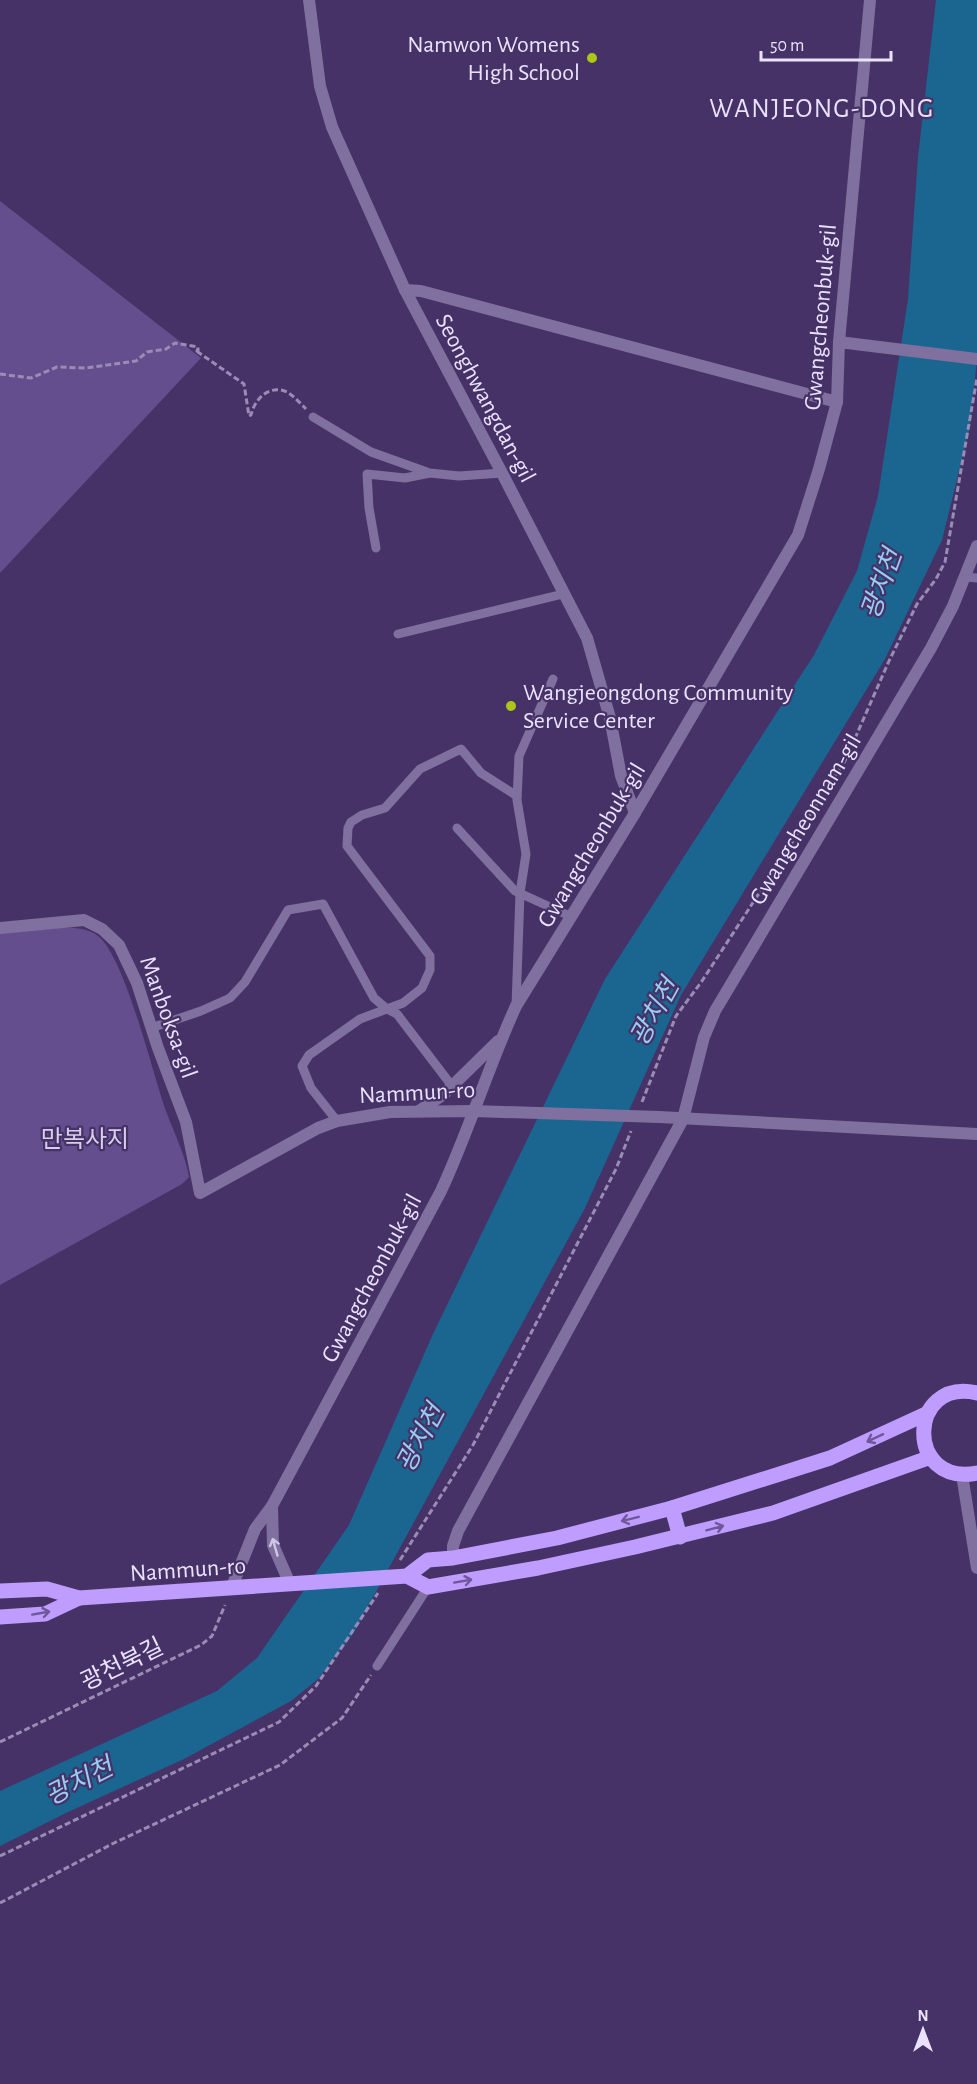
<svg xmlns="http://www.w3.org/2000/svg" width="977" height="2084" viewBox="0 0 977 2084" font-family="'Alegreya Sans','Noto Sans KR',sans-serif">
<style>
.green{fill:#654e8e}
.water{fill:#1b6691}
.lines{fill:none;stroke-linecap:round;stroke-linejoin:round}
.path{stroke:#9a8cb4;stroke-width:3;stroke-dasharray:6 3;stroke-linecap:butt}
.service{stroke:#7f709f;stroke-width:9}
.minor{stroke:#7f709f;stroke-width:12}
.tertiary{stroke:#7f709f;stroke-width:12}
.primary{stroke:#bf9dfe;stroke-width:15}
.oneway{stroke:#70579c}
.oneway2{stroke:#cfc6e6}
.poi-dot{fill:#abc614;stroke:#463267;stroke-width:2}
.labels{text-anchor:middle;stroke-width:4.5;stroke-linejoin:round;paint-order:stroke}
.poi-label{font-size:24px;fill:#eae2fd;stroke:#463267;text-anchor:end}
.street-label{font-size:24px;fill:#eae2fd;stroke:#463267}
.park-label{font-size:24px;fill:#d7ceea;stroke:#463267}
.water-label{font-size:26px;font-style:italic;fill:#97cdf2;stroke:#463267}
.quarter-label{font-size:27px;letter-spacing:1.5px;fill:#eae2fd;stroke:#463267}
</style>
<rect width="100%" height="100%" fill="#463267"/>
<!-- green -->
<g class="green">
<path d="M0 201 201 358 0 573Z"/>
<path d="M58 927C72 928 87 927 98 936 125 957 153 1075 166 1111 174 1133 185 1154 189 1177L182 1184 0 1285V933Z"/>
</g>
<!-- water -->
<path class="water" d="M936 0H977V359L970 427 942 540 885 659 681 995 585 1208 353 1634 318 1679 291 1701 184 1759 68 1812 0 1846V1791L217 1691 257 1658 349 1525 433 1334 605 979 814 655 857 571 878 496 908 299 918 157Z"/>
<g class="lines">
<!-- path -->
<g class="path">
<path d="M0 374 31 378 57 367 86 368 136 361 147 352 166 349 175 343 198 347V351L195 350 244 384 249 416 251 415C255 398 270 384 287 392 294 396 300 403 306 409"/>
<path d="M642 1102 676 1016 702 981 845 761 889 661 917 604 936 579 945 562 977 378"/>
<path d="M400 1560 473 1445 616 1169 631 1131"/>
<path d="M0 1742 201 1645 212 1636 225 1605"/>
<path d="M0 1856 279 1722 316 1686 378 1593"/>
<path d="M0 1903 112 1844 280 1765 342 1718 371 1675"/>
</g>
<!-- service -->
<g class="service">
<path d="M313 417 371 452 427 472"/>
<path d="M376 548 369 508 367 474 405 478 430 473 459 476 502 473"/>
<path d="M966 577 977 578"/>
<path d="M398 634 563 594"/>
<path d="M457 828 515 891 572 917"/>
<path d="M516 1006 520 893 526 854 517 800 519 756 553 679"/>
<path d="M151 1028 201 1011 230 998 245 982 288 910 323 904 374 998 387 1009 397 1014 452 1086"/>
<path d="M337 1121 311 1088 302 1066 309 1055 360 1019 403 1003 422 988 430 970V956L347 846 348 828 351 822 362 815 385 808 420 769 461 749 481 773 517 796"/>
<path d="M377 1666 428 1587"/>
</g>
<!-- minor -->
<g class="minor">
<path d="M309 0 320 86 332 127 405 290 502 473 587 638 610 718 621 776 635 813"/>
<path d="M405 290 421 291 837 402"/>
<path d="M839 342 977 359"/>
<path d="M0 928 84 920 102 929 119 945 137 983 158 1048 186 1122 200 1193 318 1128 337 1121 390 1112 474 1111 659 1117 977 1134"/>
<path d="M453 1558V1546L458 1531 683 1119"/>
</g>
<!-- tertiary -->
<g class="tertiary">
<path d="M419 1111 444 1094 498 1041"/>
<path d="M683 1119 704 1037 715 1011 931 648 953 606 977 546"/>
<path d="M962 1475 977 1568"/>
<path d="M272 1506 273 1545 290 1584"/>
<path d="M231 1589 255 1529 272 1506 441 1191C469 1131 488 1067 516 1006L635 813 798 535 819 469 837 402 839 342 870 0"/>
</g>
<!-- primary -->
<g class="primary">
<path d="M977 1393C907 1377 905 1487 977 1473"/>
<path d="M672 1508 680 1537"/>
<path d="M407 1576 428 1587 538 1568 635 1547 773 1513 931 1457"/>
<path d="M0 1591 47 1589 79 1598 407 1576 428 1560 453 1558 557 1538 672 1508 830 1458 928 1413"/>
<path d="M0 1617 45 1614 79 1598"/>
</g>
</g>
<!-- one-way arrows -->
<defs><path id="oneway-shaft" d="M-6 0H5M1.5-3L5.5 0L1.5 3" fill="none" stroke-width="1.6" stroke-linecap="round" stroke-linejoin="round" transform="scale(1.5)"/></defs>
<g class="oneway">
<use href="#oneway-shaft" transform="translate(875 1438) rotate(155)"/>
<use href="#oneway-shaft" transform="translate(630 1519) rotate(166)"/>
<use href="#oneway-shaft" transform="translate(715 1528) rotate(-15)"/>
<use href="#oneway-shaft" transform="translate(463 1581) rotate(-10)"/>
<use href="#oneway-shaft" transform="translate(41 1613) rotate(-10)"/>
</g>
<use class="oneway2" href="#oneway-shaft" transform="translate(275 1547) rotate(-106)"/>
<!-- markers -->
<g class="poi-dot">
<circle cx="592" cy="58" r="6"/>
<circle cx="511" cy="706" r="6"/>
</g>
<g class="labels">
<!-- poi labels -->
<g class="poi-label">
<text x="580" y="52">Namwon Womens<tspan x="580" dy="28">High School</tspan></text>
<text x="523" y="700" text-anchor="start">Wangjeongdong Community<tspan x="523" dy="28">Service Center</tspan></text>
</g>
<!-- street labels -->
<g class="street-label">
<text transform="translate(820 317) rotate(-85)" y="8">Gwangcheonbuk-gil</text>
<text transform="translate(486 398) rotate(62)" y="8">Seonghwangdan-gil</text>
<text transform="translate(805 819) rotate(-59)" y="8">Gwangcheonnam-gil</text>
<text transform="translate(591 845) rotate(-59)" y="8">Gwangcheonbuk-gil</text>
<text transform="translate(169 1017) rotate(70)" y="8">Manboksa-gil</text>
<text transform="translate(417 1092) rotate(-3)" y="8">Nammun-ro</text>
<text transform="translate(371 1278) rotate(-62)" y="8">Gwangcheonbuk-gil</text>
<text transform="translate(188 1569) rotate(-4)" y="8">Nammun-ro</text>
<text transform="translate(122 1664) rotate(-26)" y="8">광천북길</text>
</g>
<!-- park labels -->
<g class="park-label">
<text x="85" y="1147">만복사지</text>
</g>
<!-- water labels -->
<g class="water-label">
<text transform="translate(881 584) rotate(-70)" y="9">광치천</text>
<text transform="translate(654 1012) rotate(-61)" y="9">광치천</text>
<text transform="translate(420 1438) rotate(-62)" y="9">광치천</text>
<text transform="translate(79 1781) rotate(-27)" y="9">광치천</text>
</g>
<!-- quarter labels -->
<g class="quarter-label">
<text x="822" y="117">WANJEONG-DONG</text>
</g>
</g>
<!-- north arrow -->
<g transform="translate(923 2030)" stroke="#463267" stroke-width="4.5" paint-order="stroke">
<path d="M0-4.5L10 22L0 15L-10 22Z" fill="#eae2fd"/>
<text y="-9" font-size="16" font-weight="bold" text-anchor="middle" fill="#eae2fd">N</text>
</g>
<!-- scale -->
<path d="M761 51v9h130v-9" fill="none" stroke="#eae2fd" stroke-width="3"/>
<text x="770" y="51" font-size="18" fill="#eae2fd" stroke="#463267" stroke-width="4.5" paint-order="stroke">50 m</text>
</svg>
